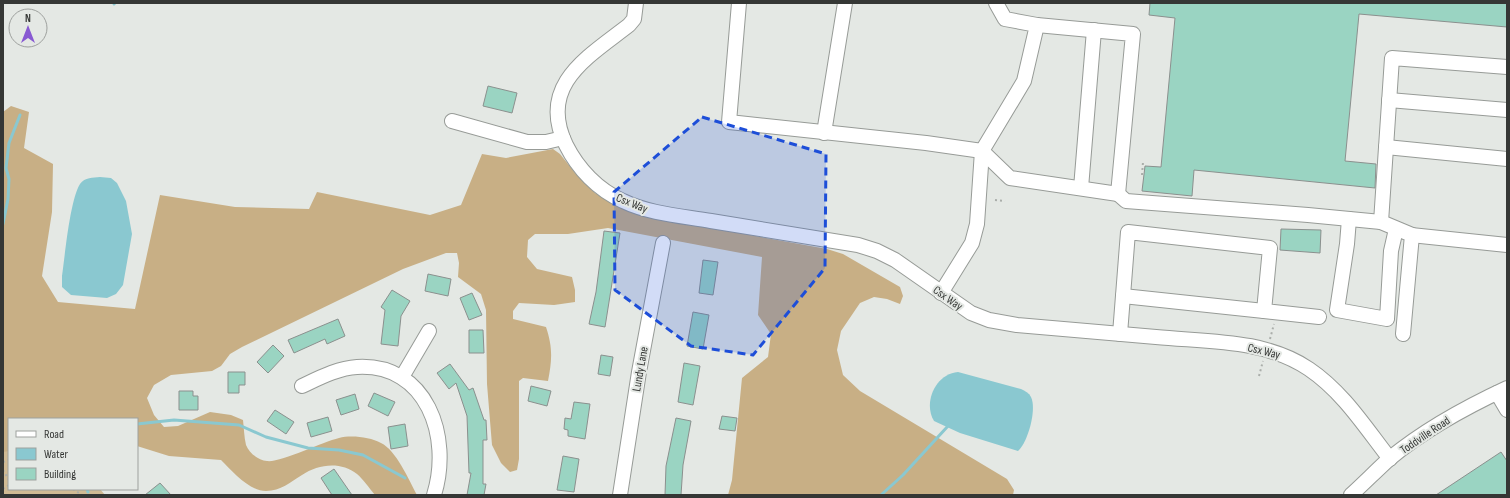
<svg xmlns="http://www.w3.org/2000/svg" width="1510" height="498" viewBox="0 0 1510 498" font-family="'Sofia Sans Condensed',sans-serif">
<style>
.green{fill:#d1bb94}
.forest{fill:#c8af85}
.water{fill:#8ac8d0}
.lines{fill:none;stroke-linecap:round;stroke-linejoin:round}
.stream{stroke:#8ac8d0;stroke-width:3}
.building{fill:#9ad4c2;stroke:#8b908e}
.minor-casing{stroke:#979b97;stroke-width:16}
.path{stroke:#aaaeaa;stroke-width:2;stroke-dasharray:2 3;stroke-linecap:butt}
.minor{stroke:#fff;stroke-width:14}
.marked{fill:#1d4ed8;fill-opacity:0.2;stroke:#1d4ed8;stroke-width:3;stroke-dasharray:8 5;stroke-linejoin:round}
.labels{text-anchor:middle;stroke-width:4;stroke-linejoin:round;paint-order:stroke}
.street-label{font-size:12px;fill:#353735;stroke:#e4e8e4}
</style>
<rect width="100%" height="100%" fill="#e4e8e4"/>
<!-- green -->
<path class="green" d="M9 443V489H100L105 495H3V446Z"/>
<!-- forest -->
<path class="forest" d="M11 106 29 112 24 148 53 164 52 212 42 276 58 302 135 309 160 195 235 207 309 209 317 192 430 215 461 205 482 154 506 158 553 149 560 154 576 174 595 193 622 208 673 221 827 249 843 254 900 287 903 296 900 304 887 299 874 297 860 303 841 331 837 350 843 375 860 391 1007 479 1014 490 1013 495H728L732 480 742 378 768 357 771 334 758 315 762 257 608 228 568 234H535L528 240 527 257 537 269 572 277 575 290V302L554 305 519 303 513 311V319L546 327C553 348 552 360 548 381L523 378 519 381V459L517 470 510 472 501 463 492 445 487 384 486 310 481 294 458 277 459 263 457 253H446L403 269 242 347 230 354 221 366 212 371 171 375 154 385 147 398 154 415 164 427 178 426 210 412 231 415 243 420C244 428 244 437 246 445 249 453 258 460 267 461 280 463 322 442 339 438 351 435 370 437 381 443 396 450 409 480 417 495H375C369 488 363 479 357 474 341 461 318 464 302 475 290 482 281 491 266 491 249 491 232 471 221 460L169 456 137 446V419H9V451L3 452V112Z"/>
<!-- water -->
<g class="water">
<path d="M100 177 111 178 117 183 126 201 132 234 123 285 116 294 107 298 71 295 62 287V276C65 255 70 200 80 184 85 177 93 178 100 177Z"/>
<path d="M958 372 1021 389C1025 391 1029 393 1031 397 1037 409 1028 442 1018 451L960 433 934 421C923 403 935 374 958 372Z"/>
</g>
<g class="lines">
<!-- stream -->
<g class="stream">
<path d="M114 4 115 3"/>
<path d="M3 224 8 199 9 179 6 168 9 143 20 115"/>
<path d="M137 424 174 420 239 425 266 437 308 448 339 450 363 455 405 478"/>
<path d="M87 489 88 492"/>
<path d="M881 495 903 475 948 426"/>
</g>
</g>
<!-- building -->
<g class="building">
<path d="M1150 3H1507V27L1359 14 1345 161 1376 164 1375 188 1194 170 1192 196 1142 191 1145 166 1161 167 1175 18 1149 15Z"/>
<path d="M488 86 517 93 512 113 483 106Z"/>
<path d="M1281 229 1321 230 1320 253 1280 250Z"/>
<path d="M604 231 620 233 605 327 589 324 596 292Z"/>
<path d="M703 260 718 262 713 295 699 293Z"/>
<path d="M428 274 451 279 448 296 425 291Z"/>
<path d="M392 290 410 301 401 316 398 346 381 344 385 310 381 307Z"/>
<path d="M472 293 482 315 469 320 460 298Z"/>
<path d="M693 312 709 315 703 349 687 346Z"/>
<path d="M338 319 345 336 327 344 325 339 294 353 288 340Z"/>
<path d="M469 330H483L484 353H469Z"/>
<path d="M273 345 284 356 268 373 257 362Z"/>
<path d="M601 355 613 357 610 376 598 374Z"/>
<path d="M684 363 700 366 693 405 678 402Z"/>
<path d="M450 364 469 390 473 388 484 420H486L487 440H483V484H486L484 495H467L471 473H469L467 416 456 383 449 389 437 373Z"/>
<path d="M228 372H245V385H239V393H228Z"/>
<path d="M531 386 551 391 547 406 528 401Z"/>
<path d="M179 391H193V396H198V410H179Z"/>
<path d="M374 393 395 402 388 416 368 406Z"/>
<path d="M355 394 359 409 341 415 336 400Z"/>
<path d="M574 402 590 404 585 439 568 436V430L564 429 565 418 571 419Z"/>
<path d="M275 410 294 422 286 434 267 421Z"/>
<path d="M722 416 737 418 735 431 719 429Z"/>
<path d="M328 417 332 431 311 437 307 423Z"/>
<path d="M676 418 691 421 683 465 681 495H665L666 466Z"/>
<path d="M405 424 408 446 391 449 388 427Z"/>
<path d="M1501 452 1507 461V495H1436Z"/>
<path d="M563 456 579 459 574 492 557 490Z"/>
<path d="M334 469 352 495H332L321 478Z"/>
<path d="M160 483 171 495H145Z"/>
</g>
<g class="lines">
<!-- minor casing -->
<g class="minor-casing">
<g id="minor">
<path d="M636 3 634 19 629 25C588 57 537 85 566 145 578 169 598 190 623 201 650 214 682 216 711 221 760 229 809 237 858 245L877 251 895 260 971 313 989 320 1017 325C1063 329 1110 333 1156 337 1207 342 1265 339 1309 369 1343 392 1365 427 1390 459"/>
<path d="M739 3 729 122 926 143 982 151 1010 178 1118 194 1133 34 1037 25"/>
<path d="M1389 100 1507 110"/>
<path d="M452 121 527 142H546L563 138"/>
<path d="M824 133 845 3"/>
<path d="M1386 147 1507 159"/>
<path d="M1081 188 1094 30"/>
<path d="M1118 194 1126 201 1308 215 1381 222"/>
<path d="M1349 219 1347 244 1337 310 1387 319 1391 251 1396 229"/>
<path d="M1411 235 1507 245"/>
<path d="M941 293 972 243 977 224 982 151 1024 81 1037 25 1005 19 996 3"/>
<path d="M1123 296 1264 311"/>
<path d="M1120 334 1128 232 1270 248 1264 311 1319 317"/>
<path d="M1403 334 1412 235 1381 222 1392 58 1507 67"/>
<path d="M402 377 429 331"/>
<path d="M302 386C319 378 338 368 357 367 427 363 452 437 434 495"/>
<path d="M1497 393 1507 410"/>
<path d="M620 495 639 372 663 243"/>
<path d="M1351 495C1364 483 1376 471 1389 459 1424 430 1466 407 1507 388"/>
</g>
</g>
<!-- path -->
<g class="path">
<path d="M1142 175 1143 162"/>
<path d="M995 200 1005 201"/>
<path d="M1270 339 1274 324"/>
<path d="M1259 376 1263 361"/>
<path d="M3 462 9 460"/>
<path d="M3 470 9 480"/>
<path d="M3 489 9 485"/>
<path d="M73 489 82 495"/>
</g>
<!-- minor -->
<use href="#minor" class="minor"/>
</g>
<!-- marked area -->
<path class="marked" d="M702 117 826 154 825 268 753 355 691 346 615 290 614 192Z"/>
<g class="labels">
<!-- street labels -->
<g class="street-label">
<text transform="translate(632 203) rotate(22)" y="4">Csx Way</text>
<text transform="translate(948 298) rotate(35)" y="4">Csx Way</text>
<text transform="translate(1264 351) rotate(14)" y="4">Csx Way</text>
<text transform="translate(640 369) rotate(-80)" y="4">Lundy Lane</text>
<text transform="translate(1425 435) rotate(-34)" y="4">Toddville Road</text>
</g>
</g>
<!-- border -->
<rect width="1510" height="498" fill="none" stroke="#353735" stroke-width="8"/>
<!-- legend -->
<rect x="8" y="418" width="130" height="72" fill="#e4e8e4" stroke="#9ea19e"/>
<rect x="16" y="431" width="20" height="6" fill="#ffffff" stroke="#9ea19e"/>
<text x="44" y="438" font-size="12" fill="#353735">Road</text>
<rect x="16" y="448" width="20" height="12" fill="#8ac8d0" stroke="#9ea19e"/>
<text x="44" y="458" font-size="12" fill="#353735">Water</text>
<rect x="16" y="468" width="20" height="12" fill="#9ad4c2" stroke="#9ea19e"/>
<text x="44" y="478" font-size="12" fill="#353735">Building</text>
<!-- north arrow -->
<g transform="translate(28 28)"><circle r="19" fill="#e4e8e4" stroke="#9ea19e"/>
<path d="M0-3L7 15L0 10L-7 15Z" fill="#8859d2"/>
<text y="-6" font-size="11" font-weight="bold" text-anchor="middle" fill="#353735">N</text>
</g>
</svg>
